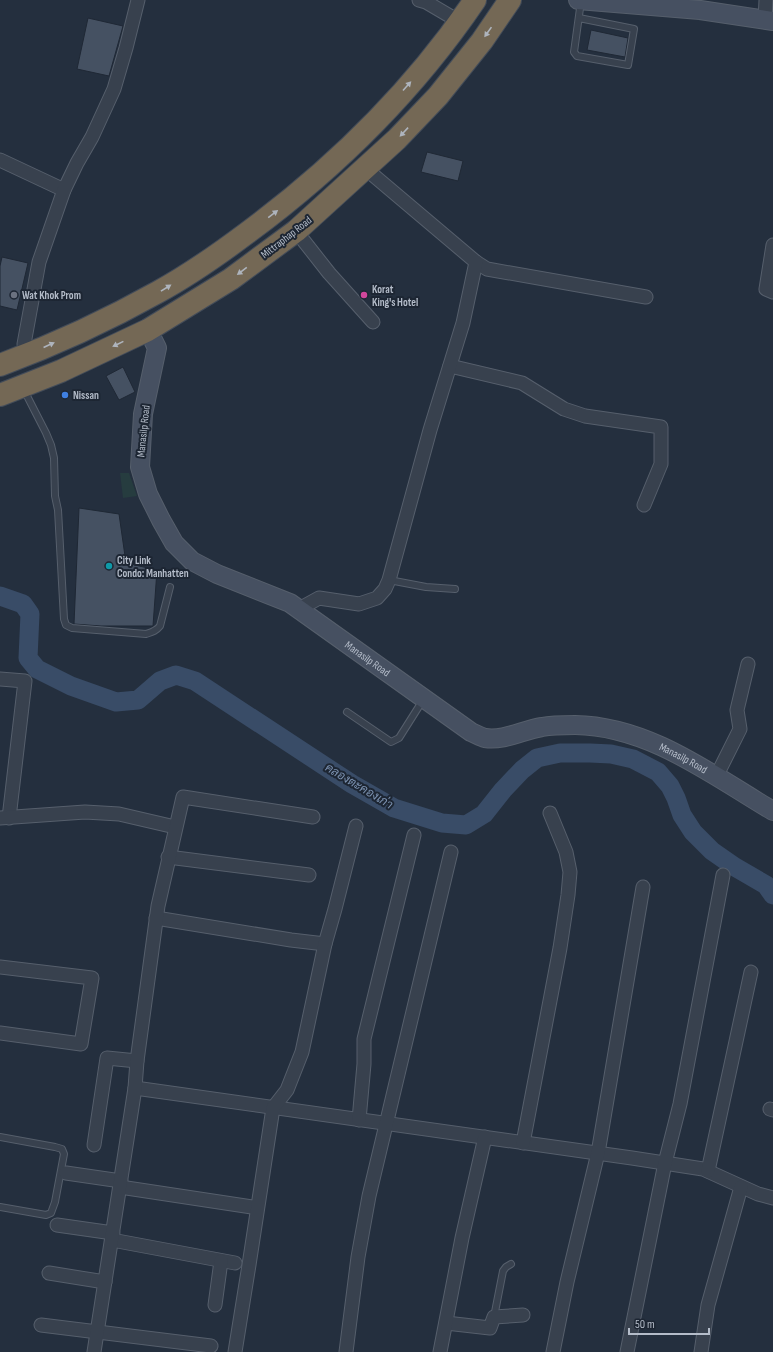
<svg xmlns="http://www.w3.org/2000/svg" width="773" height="1352" viewBox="0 0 773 1352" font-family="'Sofia Sans Condensed',Sarabun,sans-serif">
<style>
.green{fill:#263c3f}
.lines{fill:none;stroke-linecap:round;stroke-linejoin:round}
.river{stroke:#394c67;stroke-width:19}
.building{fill:#455162;stroke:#1f2835}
.lane-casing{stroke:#565f6c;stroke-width:8}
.street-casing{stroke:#565f6c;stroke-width:15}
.secondary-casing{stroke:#565f6c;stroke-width:20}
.highway-casing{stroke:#434c59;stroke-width:24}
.lane{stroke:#38414e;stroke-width:6}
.street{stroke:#38414e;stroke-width:13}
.secondary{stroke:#465061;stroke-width:18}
.highway{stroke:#746855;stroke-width:22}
.oneway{fill:#aeb4bd}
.worship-dot{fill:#6b7280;stroke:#1d2633;stroke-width:1.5}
.hotel-dot{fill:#d1479c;stroke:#1d2633;stroke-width:1.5}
.shop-dot{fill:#3f7fe0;stroke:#1d2633;stroke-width:1.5}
.culture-dot{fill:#0f9aa8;stroke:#1d2633;stroke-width:1.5}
.labels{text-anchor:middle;stroke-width:4;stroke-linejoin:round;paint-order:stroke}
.street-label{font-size:11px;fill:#b4bcc9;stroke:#1d2633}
.poi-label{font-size:11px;font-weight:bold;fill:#b4bcc9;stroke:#1d2633;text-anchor:start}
.water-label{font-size:12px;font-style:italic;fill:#7c92b1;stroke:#1d2633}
</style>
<rect width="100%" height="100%" fill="#242f3e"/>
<!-- green -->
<path class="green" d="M120 473H129L137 496 123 498Z"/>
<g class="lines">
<!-- river -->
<path class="river" d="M0 596 23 604 30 614 28 658 37 669 71 686 116 702 138 700 160 681 176 675 195 681 352 784 394 808 442 823 466 825 484 814 503 790 522 770 537 758 560 753H590L611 754 633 759 658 772 670 786 676 798 682 815 693 832 712 851 735 867 766 885 773 895"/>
</g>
<!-- building -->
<g class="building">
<path d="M88 18 123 26 109 76 77 69Z"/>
<path d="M591 30 628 38 625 57 587 50Z"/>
<path d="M427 152 463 161 458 181 421 172Z"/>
<path d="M2 257 28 263 17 310 0 306V266Z"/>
<path d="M123 367 135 392 119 400 106 376Z"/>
<path d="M79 508 119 514 126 563 157 570 153 626H101L74 624Z"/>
</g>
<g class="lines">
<!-- lane casing -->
<g class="lane-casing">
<g id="lane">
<path d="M579 18 634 29 628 65 577 56 574 52 581 1"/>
<path d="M24 390 46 433 51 445 54 458 55 496 58 510 64 619 66 625 72 628 146 634C152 632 156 631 160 626L170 587"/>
<path d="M389 580 426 587 455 589"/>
<path d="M347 712 391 742 399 738 423 700"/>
<path d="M0 1137 55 1147 62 1149 64 1154 55 1202 51 1213 46 1215 0 1207"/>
<path d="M494 1317 503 1271 506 1267 511 1264"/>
</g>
</g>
<!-- street casing -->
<g class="street-casing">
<g id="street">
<path d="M419 0 426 2 460 22"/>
<path d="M765 20 766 0"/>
<path d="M0 160 64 190"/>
<path d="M296 231 329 273 373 322"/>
<path d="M773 245 766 289 773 292"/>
<path d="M476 262 487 269 646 297"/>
<path d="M28 355 24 344 39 262 64 190 77 163 92 137 114 89 126 48 138 0"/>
<path d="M450 366 522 383 564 409 585 416 661 427V464L644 505"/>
<path d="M299 609 319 598 359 604 377 598 385 589 389 580 430 430 463 323 476 262 366 169"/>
<path d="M0 679 25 681 9 818"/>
<path d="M716 777 740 729 737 710 748 664"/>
<path d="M0 818 85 812 119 814 175 827"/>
<path d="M168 857 309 875"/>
<path d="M156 918 291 940 325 944"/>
<path d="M0 967 92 978 81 1044 0 1033"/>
<path d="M135 1088 632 1158 703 1169 758 1194 773 1198"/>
<path d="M770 1109 773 1110"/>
<path d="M359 1120 364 1064V1039L414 835"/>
<path d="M523 1143 560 948 568 895 570 872 566 852 550 813"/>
<path d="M94 1145 107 1058 137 1061"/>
<path d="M708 1171 751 972"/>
<path d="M66 1173 121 1181"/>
<path d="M120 1187 252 1207"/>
<path d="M57 1225 113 1233"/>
<path d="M112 1240 235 1263"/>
<path d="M49 1273 105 1282"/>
<path d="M215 1305 221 1261"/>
<path d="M446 1323 490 1328 494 1317 523 1315"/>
<path d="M41 1325 211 1346"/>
<path d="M94 1352 135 1088 137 1061 158 906 183 797 313 817"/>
<path d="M235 1352 249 1265 273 1108 287 1090 302 1052 325 944 335 909 356 826"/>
<path d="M346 1352 358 1257 369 1196 451 852"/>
<path d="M440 1352 462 1238 485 1137"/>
<path d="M553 1352 567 1282 598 1153 643 887"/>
<path d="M627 1352 665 1163 680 1104 723 875"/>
<path d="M701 1352 708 1305 741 1187"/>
</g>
</g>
<!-- secondary casing -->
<g class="secondary-casing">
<g id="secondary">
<path d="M578 0 700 10 773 21"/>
<path id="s1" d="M148 330 157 348 143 414 140 467 148 494 161 520 174 543 192 561 217 574 290 603 471 732C476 734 481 737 485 738 504 741 523 730 542 727 552 725 564 725 575 725 649 726 712 775 773 811"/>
</g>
</g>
<!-- highway casing -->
<g class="highway-casing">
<g id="highway">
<path d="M0 365C54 345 108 320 158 292 189 275 219 254 247 233 335 168 414 90 475 0"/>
<path d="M0 395 61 371 148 330 231 279 296 231 397 139 438 96 482 41 510 0"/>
</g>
</g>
<!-- lane -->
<use href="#lane" class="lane"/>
<!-- street -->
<use href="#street" class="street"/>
<!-- secondary -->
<use href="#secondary" class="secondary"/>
<!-- highway -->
<use href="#highway" class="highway"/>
</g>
<!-- one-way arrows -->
<defs><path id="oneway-solid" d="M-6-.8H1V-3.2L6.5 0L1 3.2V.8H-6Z"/></defs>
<g class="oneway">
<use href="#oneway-solid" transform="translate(488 32) rotate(125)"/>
<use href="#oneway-solid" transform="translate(407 86) rotate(-48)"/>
<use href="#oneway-solid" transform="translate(404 132) rotate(133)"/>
<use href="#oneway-solid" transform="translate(273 214) rotate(-37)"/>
<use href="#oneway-solid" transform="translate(242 271) rotate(143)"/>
<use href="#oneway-solid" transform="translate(166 288) rotate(-32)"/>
<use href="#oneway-solid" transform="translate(118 344) rotate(154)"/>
<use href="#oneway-solid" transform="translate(49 345) rotate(-25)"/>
</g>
<!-- markers -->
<circle class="worship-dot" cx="14" cy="295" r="4"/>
<circle class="hotel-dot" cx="364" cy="295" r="4"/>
<circle class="shop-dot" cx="65" cy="395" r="4"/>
<circle class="culture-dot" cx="109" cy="566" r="4"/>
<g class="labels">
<!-- street labels -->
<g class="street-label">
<text transform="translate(286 237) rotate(-38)" y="4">Mittraphap Road</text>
<text transform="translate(143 431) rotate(-84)" y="4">Manasilp Road</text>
<text dy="4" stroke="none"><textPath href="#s1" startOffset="452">Manasilp Road</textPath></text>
<text dy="4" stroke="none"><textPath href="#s1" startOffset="800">Manasilp Road</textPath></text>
</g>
<!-- poi labels -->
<g class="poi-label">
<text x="372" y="293">Korat<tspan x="372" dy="13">King's Hotel</tspan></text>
<text x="22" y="299">Wat Khok Prom</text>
<text x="73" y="399">Nissan</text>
<text x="117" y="564">City Link<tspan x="117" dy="13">Condo: Manhatten</tspan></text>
</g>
<!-- water labels -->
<g class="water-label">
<text transform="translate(359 786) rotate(31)" y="4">คลองตะคองเก่า</text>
</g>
</g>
<!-- scale -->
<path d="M629 1328v6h80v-6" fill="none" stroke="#b4bcc9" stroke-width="2"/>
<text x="635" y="1328" font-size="12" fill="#b4bcc9" stroke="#1d2633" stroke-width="3" paint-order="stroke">50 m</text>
</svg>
